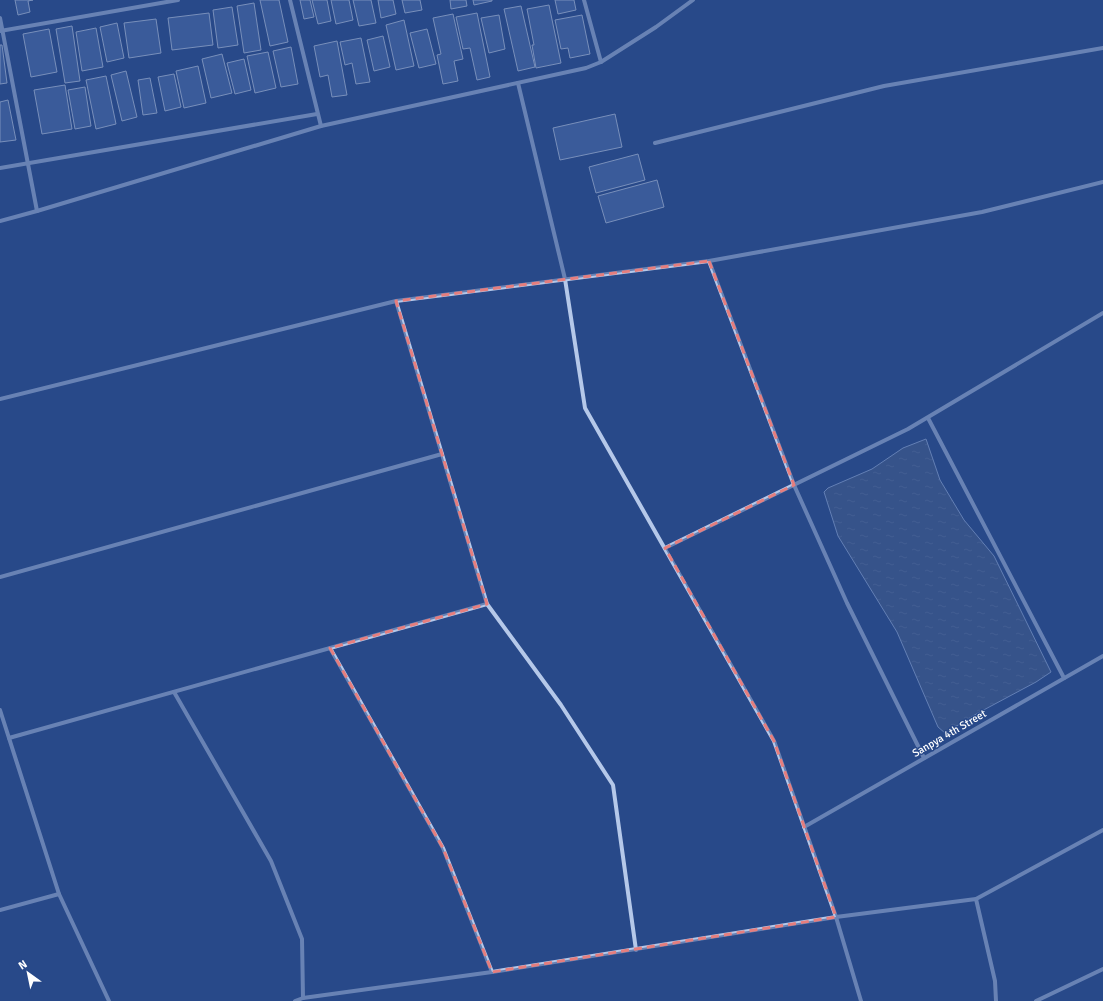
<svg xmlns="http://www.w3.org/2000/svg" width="1103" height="1001" viewBox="0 0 1103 1001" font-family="Signika,sans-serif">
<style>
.water{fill:url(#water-ripples);stroke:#aac1e9}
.building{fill:#5172b0;stroke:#d9e4f7}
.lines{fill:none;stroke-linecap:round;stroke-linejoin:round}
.minor{stroke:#b5c8e9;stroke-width:4}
.marked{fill:none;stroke:#e67e7e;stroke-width:3;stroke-dasharray:8 5;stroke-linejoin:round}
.labels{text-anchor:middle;stroke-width:3;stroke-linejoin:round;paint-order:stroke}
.street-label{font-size:11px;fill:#fff;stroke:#284989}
</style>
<defs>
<pattern id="water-ripples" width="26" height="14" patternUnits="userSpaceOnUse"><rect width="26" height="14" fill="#475f8d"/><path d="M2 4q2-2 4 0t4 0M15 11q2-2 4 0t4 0" fill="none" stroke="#63779e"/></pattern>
</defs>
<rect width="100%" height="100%" fill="#284989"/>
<!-- water -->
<path class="water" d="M926 439 940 480 964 520 994 556 1051 672 1036 682 978 713 945 733 938 727 897 632 838 536 824 492 828 488 872 469 903 448Z"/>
<!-- building -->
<g class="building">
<path d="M15 0H33L28 1 30 12 18 15Z"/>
<path d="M260 0H279L288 42 270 46Z"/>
<path d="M300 0H310L314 17 304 19Z"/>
<path d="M312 0H327L331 21 318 24Z"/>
<path d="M331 0H349L353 20 336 24Z"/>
<path d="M353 0H371L376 23 359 26Z"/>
<path d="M378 0H393L396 14 381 18Z"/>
<path d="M402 0H420L422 10 405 13Z"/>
<path d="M450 0H466L467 6 451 9Z"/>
<path d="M473 0H492V1L474 5Z"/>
<path d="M555 0H574L576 10 558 14Z"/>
<path d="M254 3 261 50 244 53 237 6Z"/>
<path d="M549 5 561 63 536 68 532 45H534L527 9Z"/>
<path d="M521 6 535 67 518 71 504 9Z"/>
<path d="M232 7 238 45 218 48 213 10Z"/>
<path d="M209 13 213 45 172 50 168 18Z"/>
<path d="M477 13 490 77 477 80 470 48 463 49 456 17Z"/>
<path d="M453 14 463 59 454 61 458 81 443 84 437 55 441 54 433 18Z"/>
<path d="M499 15 505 49 489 53 481 18Z"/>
<path d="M582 15 590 54 570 58 568 48 561 49 555 20Z"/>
<path d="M156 19 161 53 129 58 124 23Z"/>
<path d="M404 20 414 66 396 70 386 25Z"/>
<path d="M117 23 124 58 107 62 100 27Z"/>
<path d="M72 26 80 81 65 83 56 29Z"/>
<path d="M96 28 103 67 82 71 76 32Z"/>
<path d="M49 29 57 72 31 77 23 34Z"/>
<path d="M427 29 436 64 419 68 410 33Z"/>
<path d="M383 36 390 67 374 71 367 40Z"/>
<path d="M361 38 370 82 356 84 352 63 345 65 340 42Z"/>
<path d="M337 41 347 95 332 97 328 75 320 77 314 46Z"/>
<path d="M0 45H2L7 83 0 84Z"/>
<path d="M291 47 298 84 281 87 273 51Z"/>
<path d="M268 52 276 88 255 93 247 56Z"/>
<path d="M222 54 232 93 211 98 202 59Z"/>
<path d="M244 59 251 90 235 94 227 63Z"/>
<path d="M198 66 206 103 184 108 176 71Z"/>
<path d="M126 71 137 117 122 121 111 75Z"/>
<path d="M174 74 181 107 165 111 158 77Z"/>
<path d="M106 76 116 124 96 129 86 80Z"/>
<path d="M150 78 157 113 143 115 138 80Z"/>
<path d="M65 85 72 129 42 134 34 90Z"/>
<path d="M85 87 91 126 75 129 68 90Z"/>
<path d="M8 100 16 140 0 142V102Z"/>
<path d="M615 114 622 147 560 160 553 128Z"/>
<path d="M638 154 645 180 596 193 589 167Z"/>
<path d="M657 180 664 207 606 223 598 196Z"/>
</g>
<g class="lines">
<!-- minor -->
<g class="minor">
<path d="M290 0 321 126"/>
<path d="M584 0 601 62"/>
<path d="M0 18 37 211"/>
<path d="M0 31 178 0"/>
<path d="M518 83 565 279 585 408 774 741 836 917 861 1001"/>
<path d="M655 143 884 86 1103 48"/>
<path d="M0 168 317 114"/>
<path d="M0 221 37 211 321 126 586 68 601 62 656 27 693 0"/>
<path d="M709 261 794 485 847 603 924 758"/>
<path d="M396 301 487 604 561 705 613 785 636 950"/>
<path d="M0 399 396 301 709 261 982 212 1103 182"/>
<path d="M928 418 1064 678"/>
<path d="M665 548 908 429 1103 313"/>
<path d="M0 577 442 454"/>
<path d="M330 648 443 848 492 972"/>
<path d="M174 692 271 861 302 939 303 998"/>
<path d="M0 710 59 894 109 1001"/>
<path d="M9 738 487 604"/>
<path d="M804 827 1103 656"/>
<path d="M976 899 995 981 996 1001"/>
<path d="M0 910 59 894"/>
<path d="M295 1001 303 998 492 972 836 917 976 899 1103 830"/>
<path d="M1036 1001 1103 969"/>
</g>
</g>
<!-- marked area -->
<path d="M0 0H1103V1001H0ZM709 261 794 485 665 548 774 741 836 917 492 972 443 848 330 648 487 604 396 301Z" fill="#284989" fill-opacity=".55" fill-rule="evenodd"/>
<path class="marked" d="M709 261 794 485 665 548 774 741 836 917 492 972 443 848 330 648 487 604 396 301Z"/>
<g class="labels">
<!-- street labels -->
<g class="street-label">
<text transform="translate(949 733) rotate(-30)" y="4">Sanpya 4th Street</text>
</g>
</g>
<!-- north arrow -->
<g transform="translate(28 973) rotate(327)" stroke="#284989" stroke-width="3" paint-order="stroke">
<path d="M0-3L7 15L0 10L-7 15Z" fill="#ffffff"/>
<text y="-6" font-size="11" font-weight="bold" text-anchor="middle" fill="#ffffff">N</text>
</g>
</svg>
